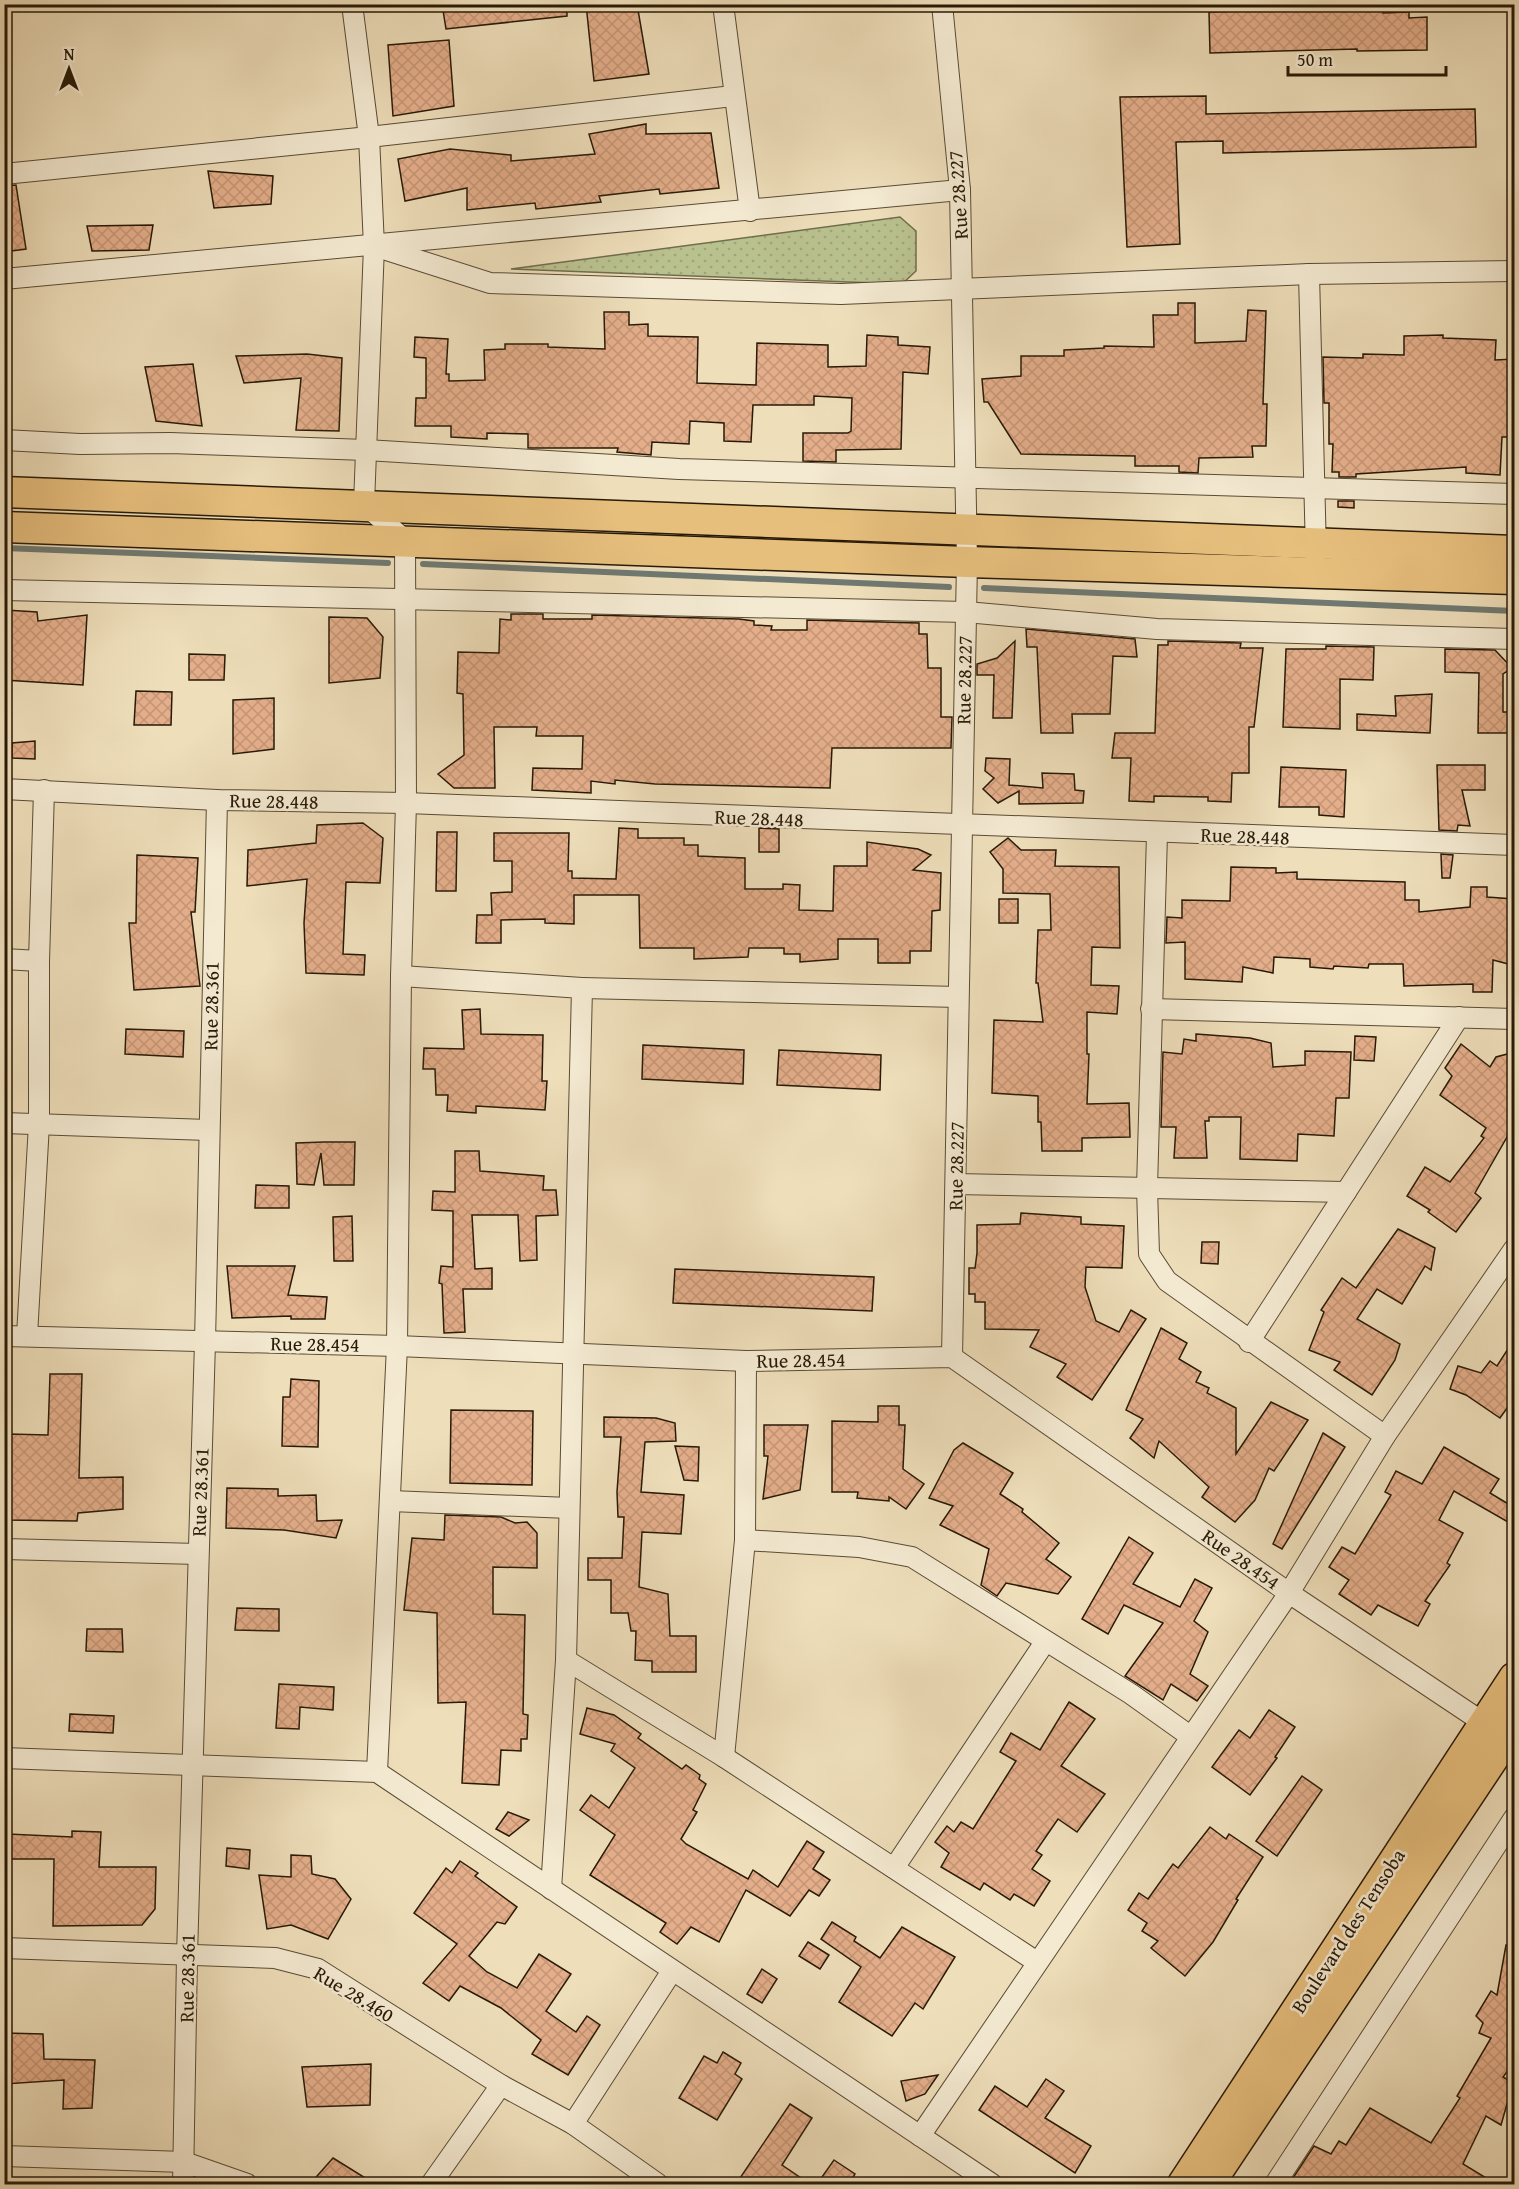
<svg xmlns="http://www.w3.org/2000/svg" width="1519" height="2189" viewBox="0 0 1519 2189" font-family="'Gentium Book Plus',serif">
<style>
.grass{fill:url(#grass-dots);stroke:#706e4b;stroke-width:1.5}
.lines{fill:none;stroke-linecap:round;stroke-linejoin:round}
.stream{stroke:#6f7972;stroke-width:6}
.building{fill:url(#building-cross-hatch);stroke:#281a07;stroke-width:1.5}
.minor-casing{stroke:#5a4b34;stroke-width:22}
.primary-casing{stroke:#281a07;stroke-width:33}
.minor{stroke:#f4ead2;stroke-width:20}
.primary{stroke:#e7bf7d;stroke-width:30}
.labels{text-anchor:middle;stroke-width:5;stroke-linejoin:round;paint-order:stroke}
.street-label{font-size:20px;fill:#281a07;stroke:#f4ead2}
</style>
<defs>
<pattern id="grass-dots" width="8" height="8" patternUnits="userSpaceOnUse" patternTransform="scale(1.5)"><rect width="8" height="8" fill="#b9c18f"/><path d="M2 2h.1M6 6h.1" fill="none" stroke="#9fa57a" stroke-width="1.8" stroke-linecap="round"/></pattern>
<pattern id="building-cross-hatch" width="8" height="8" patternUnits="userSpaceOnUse" patternTransform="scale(1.5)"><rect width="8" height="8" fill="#e4ae8a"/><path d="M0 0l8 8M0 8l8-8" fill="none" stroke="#c49576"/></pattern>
</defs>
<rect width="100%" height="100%" fill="#eedeba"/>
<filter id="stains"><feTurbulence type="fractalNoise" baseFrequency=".00333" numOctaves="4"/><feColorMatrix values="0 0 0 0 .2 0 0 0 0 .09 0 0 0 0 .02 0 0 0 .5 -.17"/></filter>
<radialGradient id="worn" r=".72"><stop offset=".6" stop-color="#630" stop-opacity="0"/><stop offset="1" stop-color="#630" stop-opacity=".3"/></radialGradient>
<!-- grass -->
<path class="grass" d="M900 217 916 231V271L902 284 511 269Z"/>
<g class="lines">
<!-- stream -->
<g class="stream">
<path d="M4 548 388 563"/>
<path d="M423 564 949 587"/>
<path d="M984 588 1514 611"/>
</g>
</g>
<!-- building -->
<g class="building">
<path d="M442 4H567V16L446 29Z"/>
<path d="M586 4H637L649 74 594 81Z"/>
<path d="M1356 4H1382L1383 13 1409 12V18L1427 17V50L1357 51V49L1210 53 1209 12 1356 8Z"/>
<path d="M449 40 454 106 393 116 388 45Z"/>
<path d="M1206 96V114L1475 109 1476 147 1223 153V141L1176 142 1180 244 1127 247 1120 97Z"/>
<path d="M646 124V134L711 133 719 188 660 194 659 189 599 196 601 202 536 209 535 203 467 210V188L405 201 398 159 450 149 511 155V161L595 154 589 134Z"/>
<path d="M208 171 273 176 271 204 214 208Z"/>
<path d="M16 185 26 249 4 252V186Z"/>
<path d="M153 225 149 250 92 251 87 226Z"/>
<path d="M1178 303H1195V343L1246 341 1248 310 1266 311 1263 404H1267L1266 446H1252L1253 457 1199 458 1198 473 1179 472V466H1135V456L1021 454 988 402H984L982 379 1021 376V356H1064V350L1104 348V346L1154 347 1153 315H1178Z"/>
<path d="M604 312H629V325L648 324V336L698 337 697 383 756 385 757 343 828 345V367L866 366 867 335 898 337V345L930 347 928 374 903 372 901 449 836 450V462L803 461V433H848L851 431 852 398 814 396V405H753L751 442 724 441V423L690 421 689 444 652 442 651 455 617 452 618 448H528V434L487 433V439L451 437V426H415L416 398H426V358L414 357 415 337 448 339 446 374H449V381L485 380 484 350 505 349V344H548V347L605 349Z"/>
<path d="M1443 335V338L1496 340 1495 360 1515 359V437H1502L1500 475 1466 473V467L1356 474V477H1339V472H1332L1333 444H1329V403H1324L1323 357 1363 358V354L1404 355V336Z"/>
<path d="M307 354 342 358 339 431 296 430 301 378 244 383 236 356Z"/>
<path d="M193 364 202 426 156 421 145 367Z"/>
<path d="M1338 501H1354V508L1338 507Z"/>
<path d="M5 610 37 612 38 621 87 615 83 685 4 680Z"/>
<path d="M511 614H543V619H592V615L739 619 754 621V625L772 626 771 630H807V620L919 623V634H927L928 668H941V717H952L951 748H832L830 788 655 784 615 780V784L591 781V793L532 790 533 768 582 769 583 736H536L537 727H494L495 788H454L438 774 464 755 463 694 457 693 458 652 499 653 500 619 511 620Z"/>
<path d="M329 617 367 618 383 637 380 678 329 683Z"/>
<path d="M1026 629 1135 639 1137 657 1113 656 1110 714H1072L1073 733H1041L1037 647H1027Z"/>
<path d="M1015 641 1012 718H993L994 675H977V664L997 658Z"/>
<path d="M1168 641 1241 643 1240 648H1263L1254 727H1249V773H1232L1231 802 1208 801V797L1154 796V802L1129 801 1131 758H1112L1115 733H1155L1158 645H1168Z"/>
<path d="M1326 646 1374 647 1373 680 1340 679V729L1283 727 1286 649H1326Z"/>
<path d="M1445 649 1495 650 1512 668 1503 674V712H1510V733H1478L1479 673 1445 672Z"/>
<path d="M189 654 225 655 224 680H189Z"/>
<path d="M136 691 172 692 171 725H134Z"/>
<path d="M1432 694 1430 733 1357 730V714L1396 716 1395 696Z"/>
<path d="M274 698V749L233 754V700Z"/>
<path d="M35 741V759L12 758V743Z"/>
<path d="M986 758 1010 759 1009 785 1043 788 1042 773 1074 774 1075 790 1084 791 1083 803 1019 804V791L998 803 983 789 994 778 985 771Z"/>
<path d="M1437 765H1485V790H1462L1470 826 1458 825 1457 831 1439 830Z"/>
<path d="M1281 767 1346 770 1344 817 1319 815V807H1279Z"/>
<path d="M363 823 383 838 380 883 346 882 343 954 365 955 364 975 306 973 304 923 307 879 247 886 248 850 316 843 317 825Z"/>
<path d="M619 828 638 829V838H684V845H698V856L745 858V889H783V884L800 885 799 910 833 911 834 866H867V842L918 849 931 855 913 870 941 873 940 910 932 911 931 951H910V963H878V939H838V959L800 962V954H784V948H749L748 957 694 959V948H640L639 895H574V924L545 923V919L501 920V943H476L477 915H492L491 893 512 892V861H494V833H569L568 871H572V878L616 879Z"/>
<path d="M759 828 779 829V852H759Z"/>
<path d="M437 832H457L456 891H436Z"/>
<path d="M1008 838 1021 850H1056L1055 866 1119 867 1120 948 1092 947 1091 985 1119 986 1117 1014 1087 1012V1054H1089L1087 1104 1129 1103 1130 1137 1082 1138V1151H1042L1041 1122H1038V1096L992 1093 994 1020 1043 1022 1038 983H1036L1038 930H1051L1050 894 1003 893V869L990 852Z"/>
<path d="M1441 854 1453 855 1450 878H1442Z"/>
<path d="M137 855 198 858 195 912H191L200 986 134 990 129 923H136Z"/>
<path d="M1231 867 1276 868V873L1297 872V879L1405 882V900H1419V912L1470 907 1471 887H1487V897L1514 899 1512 965 1493 960 1492 992H1473V984L1404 986 1403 964H1369L1368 968 1334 966 1333 969 1310 967V959L1274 957 1273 973 1243 967 1242 982 1185 979V942L1166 943 1167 917 1182 918V900L1230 901Z"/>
<rect x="999" y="899" width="19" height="24"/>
<path d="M480 1009 481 1034 543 1035 542 1081H547L545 1110 476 1106V1113L447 1111 448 1095H436L435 1069H423L424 1048 464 1049 462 1010Z"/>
<path d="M126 1029 184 1031 183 1057 125 1054Z"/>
<path d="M1196 1034 1250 1038 1271 1043 1273 1067 1305 1065V1051L1351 1052 1349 1098H1336L1334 1136 1298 1134 1297 1161 1240 1159 1241 1117H1209V1121H1205L1207 1158H1174L1176 1127H1161L1163 1052 1182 1054 1184 1039 1196 1041Z"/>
<path d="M1355 1036 1376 1037 1374 1061 1354 1060Z"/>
<path d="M1461 1044 1490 1067 1496 1057 1515 1052V1123L1475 1193 1481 1198 1456 1232 1428 1212 1430 1210 1407 1196 1425 1167 1450 1182 1484 1138 1481 1136 1486 1128 1440 1095 1452 1076 1445 1068Z"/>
<path d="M643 1045 744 1050 743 1084 642 1079Z"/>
<path d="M779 1050 881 1055 880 1090 777 1085Z"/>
<path d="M324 1142H355L354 1185H324L321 1153 314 1185 297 1184 296 1143Z"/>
<path d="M455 1151H479L480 1171 544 1176 543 1190H556L558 1215 536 1216 537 1260 520 1261 518 1215H472L475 1269 492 1268V1289H463L465 1332 444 1333 442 1284 439 1283 441 1266 453 1267V1211L432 1210 433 1191 455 1192Z"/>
<path d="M256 1185 289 1186V1208H255Z"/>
<path d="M1021 1213 1081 1217V1224L1124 1226 1122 1268 1086 1267 1085 1287 1096 1321 1119 1332 1131 1310 1146 1319 1092 1400 1057 1377 1066 1364 1030 1347 1039 1330 985 1329V1302H975V1294H969V1268H975L977 1253V1225L1020 1224Z"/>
<path d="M352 1216 353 1261H334L333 1217Z"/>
<path d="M1398 1229 1435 1248 1431 1270 1425 1266 1402 1304 1377 1289 1357 1319 1400 1344 1395 1360 1372 1395 1334 1370 1340 1362 1309 1350 1324 1312 1321 1310 1342 1278 1356 1288Z"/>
<path d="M1202 1242H1219L1218 1264 1201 1263Z"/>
<path d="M227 1266H295L288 1295 327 1297 325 1319H291V1316L232 1318Z"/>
<path d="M675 1269 874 1277 872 1311 673 1303Z"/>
<path d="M1161 1328 1187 1343 1179 1359 1201 1372 1196 1382 1209 1388 1207 1393 1236 1408V1454L1271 1402 1308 1420 1274 1471 1269 1468 1255 1500 1235 1522 1202 1497 1209 1487 1159 1441 1154 1458 1130 1438 1143 1419 1126 1410Z"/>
<path d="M1515 1338V1397L1500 1418 1466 1395 1450 1389 1458 1366 1481 1373 1490 1361 1497 1366Z"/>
<path d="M50 1374H82L79 1478 123 1477V1509L78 1513 77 1521 6 1520 9 1434 48 1435Z"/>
<path d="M291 1379 319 1381 318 1447 282 1446 283 1397H290Z"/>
<path d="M878 1406H899V1425H905L903 1469 924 1484 906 1509 889 1497V1501L857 1498 858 1492H832V1421L878 1422Z"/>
<path d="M451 1410 533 1411 532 1485 450 1483Z"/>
<path d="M604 1417 656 1418 675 1423 676 1441 645 1442 641 1492 684 1495 681 1534 642 1532 639 1587 668 1594 670 1636H696V1672H652V1661L635 1660 636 1631H631L628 1613H611V1580H588V1558H622L624 1517H618L617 1492 621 1437H604Z"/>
<path d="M764 1425H808L800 1490 763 1499 768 1456H764Z"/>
<path d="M1323 1433 1345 1447 1282 1549 1273 1544Z"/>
<path d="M963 1443 1013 1473 1000 1494 1023 1509 1022 1512 1059 1543 1046 1559 1071 1577 1058 1594 1006 1583 997 1596 981 1585 989 1549 940 1525 953 1506 929 1498 954 1450Z"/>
<path d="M675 1446 699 1447 698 1481 684 1480Z"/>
<path d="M1444 1447 1499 1479 1490 1493 1515 1508V1526L1454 1491 1439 1520 1463 1533 1447 1563 1450 1565 1425 1601 1430 1604 1418 1626 1378 1605 1371 1615 1339 1594 1349 1580 1329 1567 1342 1547 1355 1554 1391 1495 1385 1492 1396 1471 1422 1484Z"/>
<path d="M227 1488 278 1489V1496L316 1495 317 1521 342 1520 336 1538 284 1530 226 1528Z"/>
<path d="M445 1515 501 1517 515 1523 527 1522 537 1533V1568L493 1567V1614L525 1615 523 1714 528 1715 527 1739H521V1751L501 1750 499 1785 462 1783 466 1702 438 1703 437 1613 404 1610 412 1538 444 1540Z"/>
<path d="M1129 1537 1153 1553 1133 1584 1180 1607 1195 1579 1212 1588 1194 1621 1208 1632 1190 1674 1208 1686 1197 1701 1171 1684 1163 1700 1125 1676 1163 1623 1124 1605 1108 1634 1082 1619Z"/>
<path d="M237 1608 279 1609V1631L235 1630Z"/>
<path d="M87 1629H122L123 1652 86 1651Z"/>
<path d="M279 1684 334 1687 333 1710 300 1707 299 1729 276 1728Z"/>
<path d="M1069 1702 1095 1719 1061 1766 1105 1794 1077 1832 1058 1819 1036 1851 1042 1855 1032 1869 1050 1881 1034 1906 1014 1894 1010 1900 984 1883 980 1890 941 1867 949 1853 935 1842 947 1826 954 1832 961 1822 973 1829 1016 1761 1000 1752 1011 1733 1040 1750Z"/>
<path d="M587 1708 614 1715 641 1734 638 1738 682 1769 686 1765 700 1775 699 1779 706 1784 693 1810 697 1812 681 1839 686 1844 748 1879 753 1870 778 1887 807 1841 824 1852 813 1869 830 1880 819 1896 809 1890 790 1916 746 1890 719 1942 691 1927 677 1944 660 1932 666 1923 590 1875 615 1835 580 1810 591 1795 609 1808 635 1768 611 1751 615 1744 580 1734Z"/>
<path d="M1269 1710 1295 1727 1275 1757 1277 1758 1250 1795 1212 1767 1239 1730 1250 1738Z"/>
<path d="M70 1714 114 1716 113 1733 69 1731Z"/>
<path d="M1302 1776 1322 1790 1277 1856 1256 1841Z"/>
<path d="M508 1812 529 1820 509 1836 496 1829Z"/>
<path d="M1210 1827 1226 1839 1229 1834 1263 1857 1236 1899 1238 1900 1213 1942 1185 1976 1151 1948 1158 1941 1142 1931 1147 1923 1128 1910 1139 1893 1148 1899 1173 1864 1178 1868Z"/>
<path d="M72 1831 101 1832 99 1867H156L155 1909 142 1925 53 1926 54 1859H7L8 1834 72 1837Z"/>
<path d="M227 1848 250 1850 249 1869 226 1866Z"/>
<path d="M291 1855 311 1856 312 1874 335 1879 351 1899 328 1939 291 1925 267 1929 259 1875 291 1877Z"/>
<path d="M460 1861 478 1873 475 1876 517 1907 505 1924 497 1922 469 1956 487 1972 517 1988 539 1954 571 1974 546 2011 576 2032 587 2016 600 2025 568 2075 532 2054 541 2040 501 2008 460 1986 449 2001 423 1983 457 1944 414 1913 446 1868 452 1873Z"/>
<path d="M832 1922 856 1937 854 1941 880 1958 902 1927 955 1957 923 2009 915 2003 892 2036 839 2002 861 1967 821 1939Z"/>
<path d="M808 1942 829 1955 820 1969 799 1956Z"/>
<path d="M1506 1945H1515V2061L1503 2077 1513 2083 1501 2125 1486 2116 1463 2164 1496 2184H1289L1314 2146 1331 2154 1339 2141 1346 2145 1370 2108 1431 2143 1460 2098 1457 2096 1491 2038 1479 2033 1483 2023 1476 2016 1491 1991 1497 1995Z"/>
<path d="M762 1969 777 1979 762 2003 747 1994Z"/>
<path d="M4 2033 43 2034 44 2059 95 2060 92 2108 63 2109 64 2080 4 2084Z"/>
<path d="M723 2052 741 2063 735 2074 742 2079 717 2120 679 2098 704 2056 717 2063Z"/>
<path d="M371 2064 370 2105 307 2107 302 2067Z"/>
<path d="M938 2075 925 2094 906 2101 901 2081Z"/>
<path d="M1046 2079 1064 2091 1045 2118 1091 2146 1075 2173 979 2110 995 2086 1027 2107Z"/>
<path d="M790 2104 812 2118 782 2165 810 2184H736Z"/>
<path d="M333 2158 375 2184H310Z"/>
<path d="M834 2160 855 2174 849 2184H817Z"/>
</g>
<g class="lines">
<!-- minor casing -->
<g class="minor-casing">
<g id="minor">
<path d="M352 4 369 137 374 246 364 504 405 540 406 803 401 976 397 1346 377 1772"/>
<path d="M723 4 750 211"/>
<path d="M942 4 960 190 967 562 952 1357"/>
<path d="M4 174 369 137 733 96"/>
<path d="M374 246 490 283 841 294 1309 274 1514 271"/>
<path d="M1309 274 1316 553"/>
<path d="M4 279 960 190"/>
<path d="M4 440 80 444 170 443 366 450 679 469 1514 494"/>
<path d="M4 590 966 612 1157 629 1514 639"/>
<path d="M4 789 217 800 406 803 1514 845"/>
<path d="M1157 834 1147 1188 1149 1254 1167 1281 1385 1436"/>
<path d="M4 959 39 961"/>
<path d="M401 976 582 988 566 1660 551 1889"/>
<path d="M582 988 958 997"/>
<path d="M1151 1009 1514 1019"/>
<path d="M4 1123 208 1130"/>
<path d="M956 1184 1346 1192"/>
<path d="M4 1336 397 1346 746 1361 952 1357 1289 1593 1484 1723"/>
<path d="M27 1336 39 1124V961L44 790"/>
<path d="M1249 1342 1459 1017"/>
<path d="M390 1501 569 1508"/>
<path d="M745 1540 859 1547 912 1557 1131 1694 1190 1736"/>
<path d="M4 1549 198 1554"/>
<path d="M566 1660 724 1757 1037 1962"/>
<path d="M724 1757 745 1540 746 1361"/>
<path d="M4 1758 377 1772 992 2184"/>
<path d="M894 1868 1045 1642"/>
<path d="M4 1948 275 1958 318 1969 501 2085 573 2124 658 2184"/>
<path d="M573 2124 672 1971"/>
<path d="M920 2136 1289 1593 1385 1436 1514 1249"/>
<path d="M4 2156 184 2162 247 2184"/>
<path d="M183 2184 187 1956 205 1342 217 800"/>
<path d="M431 2184 501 2085"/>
<path d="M1275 2184 1514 1818"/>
</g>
</g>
<!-- primary casing -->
<g class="primary-casing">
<g id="primary">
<path d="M4 492 1514 551"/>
<path d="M4 527 967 562 1514 579"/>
<path d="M1183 2184 1514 1678"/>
<path d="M1209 2184 1514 1727"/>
</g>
</g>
<!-- minor -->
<use href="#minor" class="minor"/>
<!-- primary -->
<use href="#primary" class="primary"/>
</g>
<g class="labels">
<!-- street labels -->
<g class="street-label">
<text transform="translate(958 195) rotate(-94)" y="7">Rue 28.227</text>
<text transform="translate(964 680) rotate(-89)" y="7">Rue 28.227</text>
<text transform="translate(274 801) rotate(1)" y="7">Rue 28.448</text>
<text transform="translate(759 818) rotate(2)" y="7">Rue 28.448</text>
<text transform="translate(1245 836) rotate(2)" y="7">Rue 28.448</text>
<text transform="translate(211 1006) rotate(-89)" y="7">Rue 28.361</text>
<text transform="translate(956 1166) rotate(-89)" y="7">Rue 28.227</text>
<text transform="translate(315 1344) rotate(1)" y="7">Rue 28.454</text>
<text transform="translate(801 1360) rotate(-1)" y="7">Rue 28.454</text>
<text transform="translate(200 1492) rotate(-88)" y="7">Rue 28.361</text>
<text transform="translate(1241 1559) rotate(35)" y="7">Rue 28.454</text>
<text transform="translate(1348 1931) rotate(-57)" y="7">Boulevard des Tensoba</text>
<text transform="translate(187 1978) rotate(-89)" y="7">Rue 28.361</text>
<text transform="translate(354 1994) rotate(31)" y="7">Rue 28.460</text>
</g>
</g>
<!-- margin -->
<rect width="1519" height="2189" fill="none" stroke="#eedeba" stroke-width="24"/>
<rect x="6" y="6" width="1507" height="2177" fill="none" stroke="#281a07" stroke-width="3"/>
<rect x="12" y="12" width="1495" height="2165" fill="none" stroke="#281a07" stroke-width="1.5"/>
<!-- north arrow -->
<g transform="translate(69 69)" stroke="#f4ead2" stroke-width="4.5" paint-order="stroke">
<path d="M0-4.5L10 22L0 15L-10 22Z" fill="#281a07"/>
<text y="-9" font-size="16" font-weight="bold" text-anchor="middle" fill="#281a07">N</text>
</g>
<!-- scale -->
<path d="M1288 66v9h158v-9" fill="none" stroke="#281a07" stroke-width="3"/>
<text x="1297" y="66" font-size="18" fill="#281a07" stroke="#f4ead2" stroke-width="4.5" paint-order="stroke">50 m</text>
<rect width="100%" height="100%" filter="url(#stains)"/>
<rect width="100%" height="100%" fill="url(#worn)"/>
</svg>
